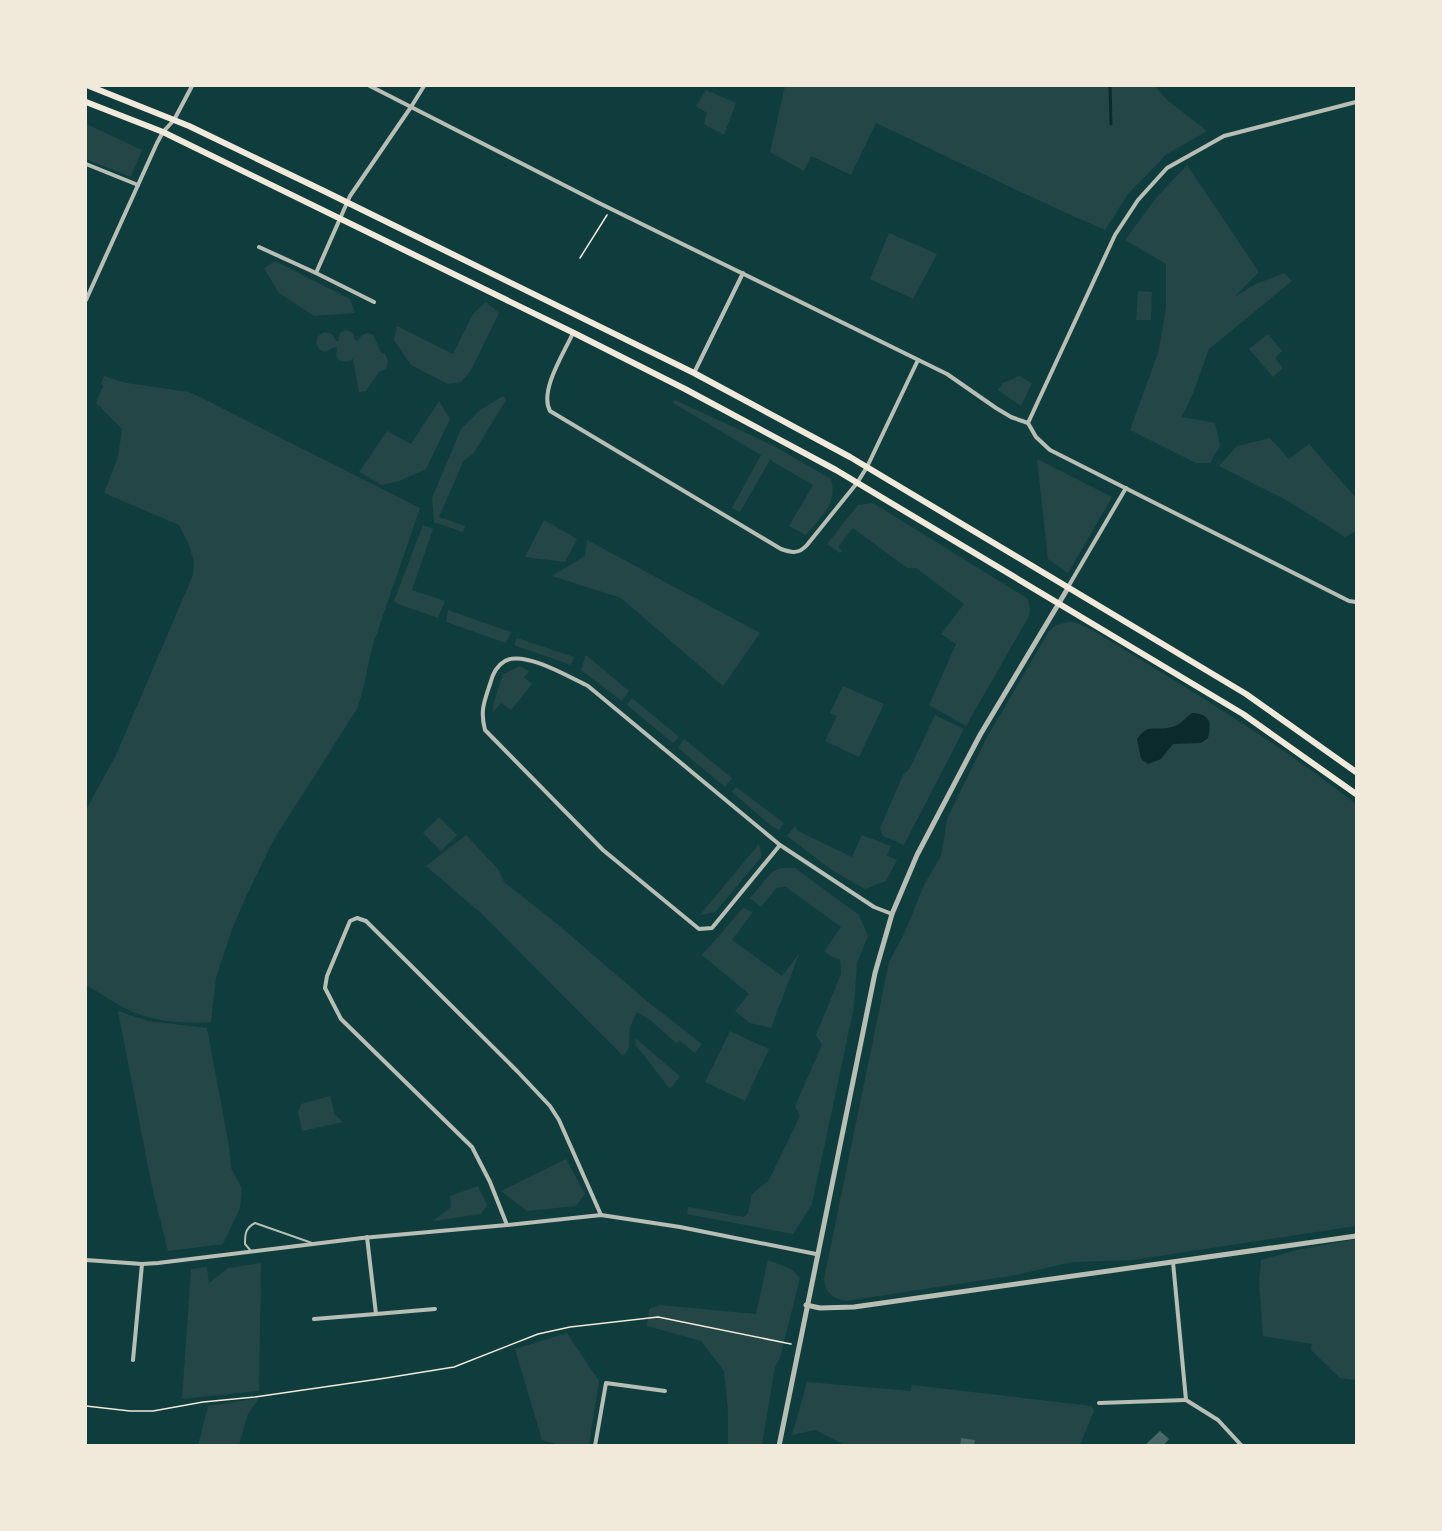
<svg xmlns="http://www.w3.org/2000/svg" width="1442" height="1531" viewBox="0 0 1442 1531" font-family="'DejaVu Sans',sans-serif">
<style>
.green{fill:#244646}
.water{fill:#0a2a2b}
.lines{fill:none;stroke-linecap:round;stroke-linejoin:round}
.stream{stroke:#0a2a2b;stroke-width:3}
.building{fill:#486865}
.path{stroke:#f1e9da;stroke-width:1.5}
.service{stroke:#b8beb3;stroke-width:2}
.minor{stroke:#b8beb3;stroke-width:4}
.tertiary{stroke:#b8beb3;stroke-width:5}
.secondary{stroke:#f1e9da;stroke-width:6}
</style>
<rect width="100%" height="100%" fill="#0f3d3e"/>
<!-- green -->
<g class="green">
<path d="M785 86H1155L1167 100 1207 131 1167 154 1128 194 1105 230C1028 197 953 159 876 123L851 175 811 156 804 171 770 152Z"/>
<path d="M706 90 736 103 724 135 704 124 707 113 696 106Z"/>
<path d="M86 124 142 150 131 177 86 159Z"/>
<path d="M1187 165 1259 272 1234 297 1256 284 1284 273 1292 281 1209 349 1193 393 1182 417 1215 423 1220 446 1210 463H1196L1130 430 1158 353 1166 308V264L1125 240 1156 198Z"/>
<path d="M889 233 937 254 913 299 870 279Z"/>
<path d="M275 261 350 299 355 313 314 316 279 293 264 268Z"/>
<path d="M1138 291 1152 292 1151 320H1136Z"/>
<path d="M486 302 499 313 471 370 461 382 448 384 411 365 394 340 397 326 453 354 473 314Z"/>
<path d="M346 330 352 332 355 340 358 341 361 336 367 333 373 335 381 352 385 354 388 361 386 369 379 372 366 391 359 392 353 359 346 362 339 360 336 355 337 348 334 347 325 352 320 350 316 343 318 336 325 332 332 334 336 341H338L340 333Z"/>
<path d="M1268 334 1282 351 1275 358 1283 368 1273 377 1249 349Z"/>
<path d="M104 376 126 383 189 392 198 396 420 508C405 554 388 599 373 645 367 666 365 688 357 709L273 841 244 901 231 932 216 978 211 1022C185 1024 155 1022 131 1011 115 1004 101 993 86 985V810L116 755 193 575 194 562 189 545 179 525 104 493 118 457 122 429 96 403 103 386 101 384Z"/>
<path d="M1019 376 1032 383 1021 406 998 390 1003 383Z"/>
<path d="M503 396 506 400 473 454 464 460 439 517 465 526 463 532 434 522 432 498 461 429 480 410Z"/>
<path d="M675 400 774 446 831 479C838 504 821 516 806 535L789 526 813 485 770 460 740 512 732 508 761 455 673 403Z"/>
<path d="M439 401 450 419 426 469 399 481 382 485 359 472 387 431 411 444Z"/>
<path d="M1270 438 1289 459 1309 444 1356 498V531L1345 537 1288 501 1219 466 1237 446Z"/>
<path d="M1037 459 1112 497 1068 573 1048 559Z"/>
<path d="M873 503 1028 599 1030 609 1029 616 966 726 929 705 956 644 941 634 964 604 916 568H907L853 528 838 547 842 551 840 553 827 544 858 505Z"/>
<path d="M544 520 577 539 565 562 525 557Z"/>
<path d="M423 525 433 529 412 590 445 601 438 618 398 604 394 601Z"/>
<path d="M587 540 760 633 723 686 621 598 552 576 585 556Z"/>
<path d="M448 610 511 632 506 643 446 622Z"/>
<path d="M1068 622H1074L1092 630C1182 685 1273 739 1356 804V1226L1133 1260 1072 1262 1016 1275 846 1301C832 1298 825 1292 824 1279L889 962 904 934 924 885 941 856 947 819 986 739 1049 631 1056 625Z"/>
<path d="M517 638 574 657 571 665 514 645Z"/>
<path d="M586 655 629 691 622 701 581 670Z"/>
<path d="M520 666 529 671 524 677 532 684 511 710 501 703 493 712V705L503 674Z"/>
<path d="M843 686 884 704 859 757 825 741 837 716 830 713Z"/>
<path d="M632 698 679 737 673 743 627 705Z"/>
<path d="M935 715 964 729 904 845 883 836 880 828 903 775 910 768Z"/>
<path d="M684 739 732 778 725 787 678 748Z"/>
<path d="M736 787 784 823 779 830 770 825 732 792Z"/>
<path d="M439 817 457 835 441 851 423 833Z"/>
<path d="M795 826 798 831 852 857 862 835 891 846 887 856 897 860 886 881 865 889 833 871 787 836Z"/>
<path d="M466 835 498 869 504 882 555 922 648 1002 702 1044 695 1053 680 1041 676 1043 650 1020 637 1012 630 1027 629 1048 623 1056 483 915 426 866Z"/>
<path d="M759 844 762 856 715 912 700 915Z"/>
<path d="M781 868H795L859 915 868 936 857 963 854 1007 812 1204 793 1234 687 1214 688 1207 744 1217 748 1213 752 1194 769 1180 800 1116 795 1106 822 1045 816 1035 841 974 840 959 832 957 824 951 841 927 786 887 776 888 761 907 750 898 772 872Z"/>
<path d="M743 908 753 912 732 940 782 976 799 954 771 1028 750 1023 735 1011 749 994 702 955Z"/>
<path d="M118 1011 148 1021 207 1028 229 1146 231 1168 242 1189 240 1208 223 1244 168 1251 152 1187Z"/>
<path d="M730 1031 769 1049 745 1101 705 1082Z"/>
<path d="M635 1038 680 1076 670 1089 636 1045Z"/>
<path d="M330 1096 335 1115 343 1122 302 1131 298 1112 301 1104Z"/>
<path d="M566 1159 585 1194 576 1206 527 1211 501 1191Z"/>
<path d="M478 1186 487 1205 481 1214 433 1221 451 1207 450 1196Z"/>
<path d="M1356 1239V1380L1340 1378 1311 1350 1312 1344 1263 1336 1259 1283 1261 1260 1297 1250Z"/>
<path d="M768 1260 791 1269 800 1278 780 1358 775 1367 762 1445H728V1412L724 1371 701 1341 647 1326 649 1309 660 1305 756 1314Z"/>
<path d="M261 1263 259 1391 182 1399 191 1269 207 1267 209 1283 228 1268Z"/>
<path d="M567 1333 599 1381 589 1445H559L542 1440 515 1349Z"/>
<path d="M807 1382 911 1391 912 1385 1092 1406 1094 1411 1080 1445 847 1446 815 1430 792 1435Z"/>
<path d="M259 1398 248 1414 239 1445H198L208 1406Z"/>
</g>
<!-- water -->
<path class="water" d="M1192 713C1210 714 1212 722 1208 738L1201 743 1173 744 1161 759 1148 764 1141 759 1137 739C1149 722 1155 732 1172 727 1179 726 1186 717 1192 713Z"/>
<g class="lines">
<!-- stream -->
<path class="stream" d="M1110 86 1111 124"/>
</g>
<!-- building -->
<g class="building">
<path d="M1160 1431 1169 1439 1163 1446H1144Z"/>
<path d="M961 1438 975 1440 974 1446H960Z"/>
</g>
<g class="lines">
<!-- path -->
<g class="path">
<path d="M580 258 607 215"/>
<path d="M86 1406 130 1411H153L203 1402 255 1397 386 1378 454 1367 538 1334 570 1327 658 1317 791 1344"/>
</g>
<!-- service -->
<path class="service" d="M251 1251 245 1244C245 1235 245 1228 255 1223L312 1243"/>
<!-- minor -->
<g class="minor">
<path d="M370 86 599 203 947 374 996 408 1011 417 1028 423 1036 437 1050 450 1349 601 1356 602"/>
<path d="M86 164 138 185"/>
<path d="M259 247 316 273"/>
<path d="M86 300 157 143 163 132 174 120 192 86"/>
<path d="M374 302 316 273 350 196 411 107 424 86"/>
<path d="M573 333C564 353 539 391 550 411L781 549C792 553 799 554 807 545L857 483 867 467 918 360"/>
<path d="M694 373 743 273"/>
<path d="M1028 423 1115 235 1138 200 1167 168 1224 136 1356 102"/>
<path d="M1068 587 1126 488"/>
<path d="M780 845 712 928 699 929 603 850 485 730C480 711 484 702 490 684 492 676 496 666 505 661 524 650 569 677 588 686L780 845 874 907 892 914"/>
<path d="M507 1225 490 1182 472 1147 341 1019 325 988 327 976 350 921 357 918 366 921 517 1071 550 1106 559 1120 601 1215"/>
<path d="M86 1260 142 1264 158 1263 362 1238 507 1225 601 1215 680 1227 816 1254"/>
<path d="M1173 1262 1186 1400 1218 1420 1242 1446"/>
<path d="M376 1314 435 1309"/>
<path d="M314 1319 376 1314 367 1237"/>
<path d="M133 1360 142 1264"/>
<path d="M1099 1403 1186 1400"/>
<path d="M595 1446 606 1383 665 1391"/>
</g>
<!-- tertiary -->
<g class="tertiary">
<path d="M806 1305 820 1308 854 1307 1356 1236"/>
<path d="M779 1446 875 973 892 914 917 855 980 735 1068 588"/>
</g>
<!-- secondary -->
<g class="secondary">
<path d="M89 86 189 126 324 191 694 373 850 457 1246 694 1356 772"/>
<path d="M86 102 163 132 574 333 685 389 836 470 1243 714 1356 794"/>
</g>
</g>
<!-- border -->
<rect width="1442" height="1531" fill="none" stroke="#f1e9da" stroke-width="174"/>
</svg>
